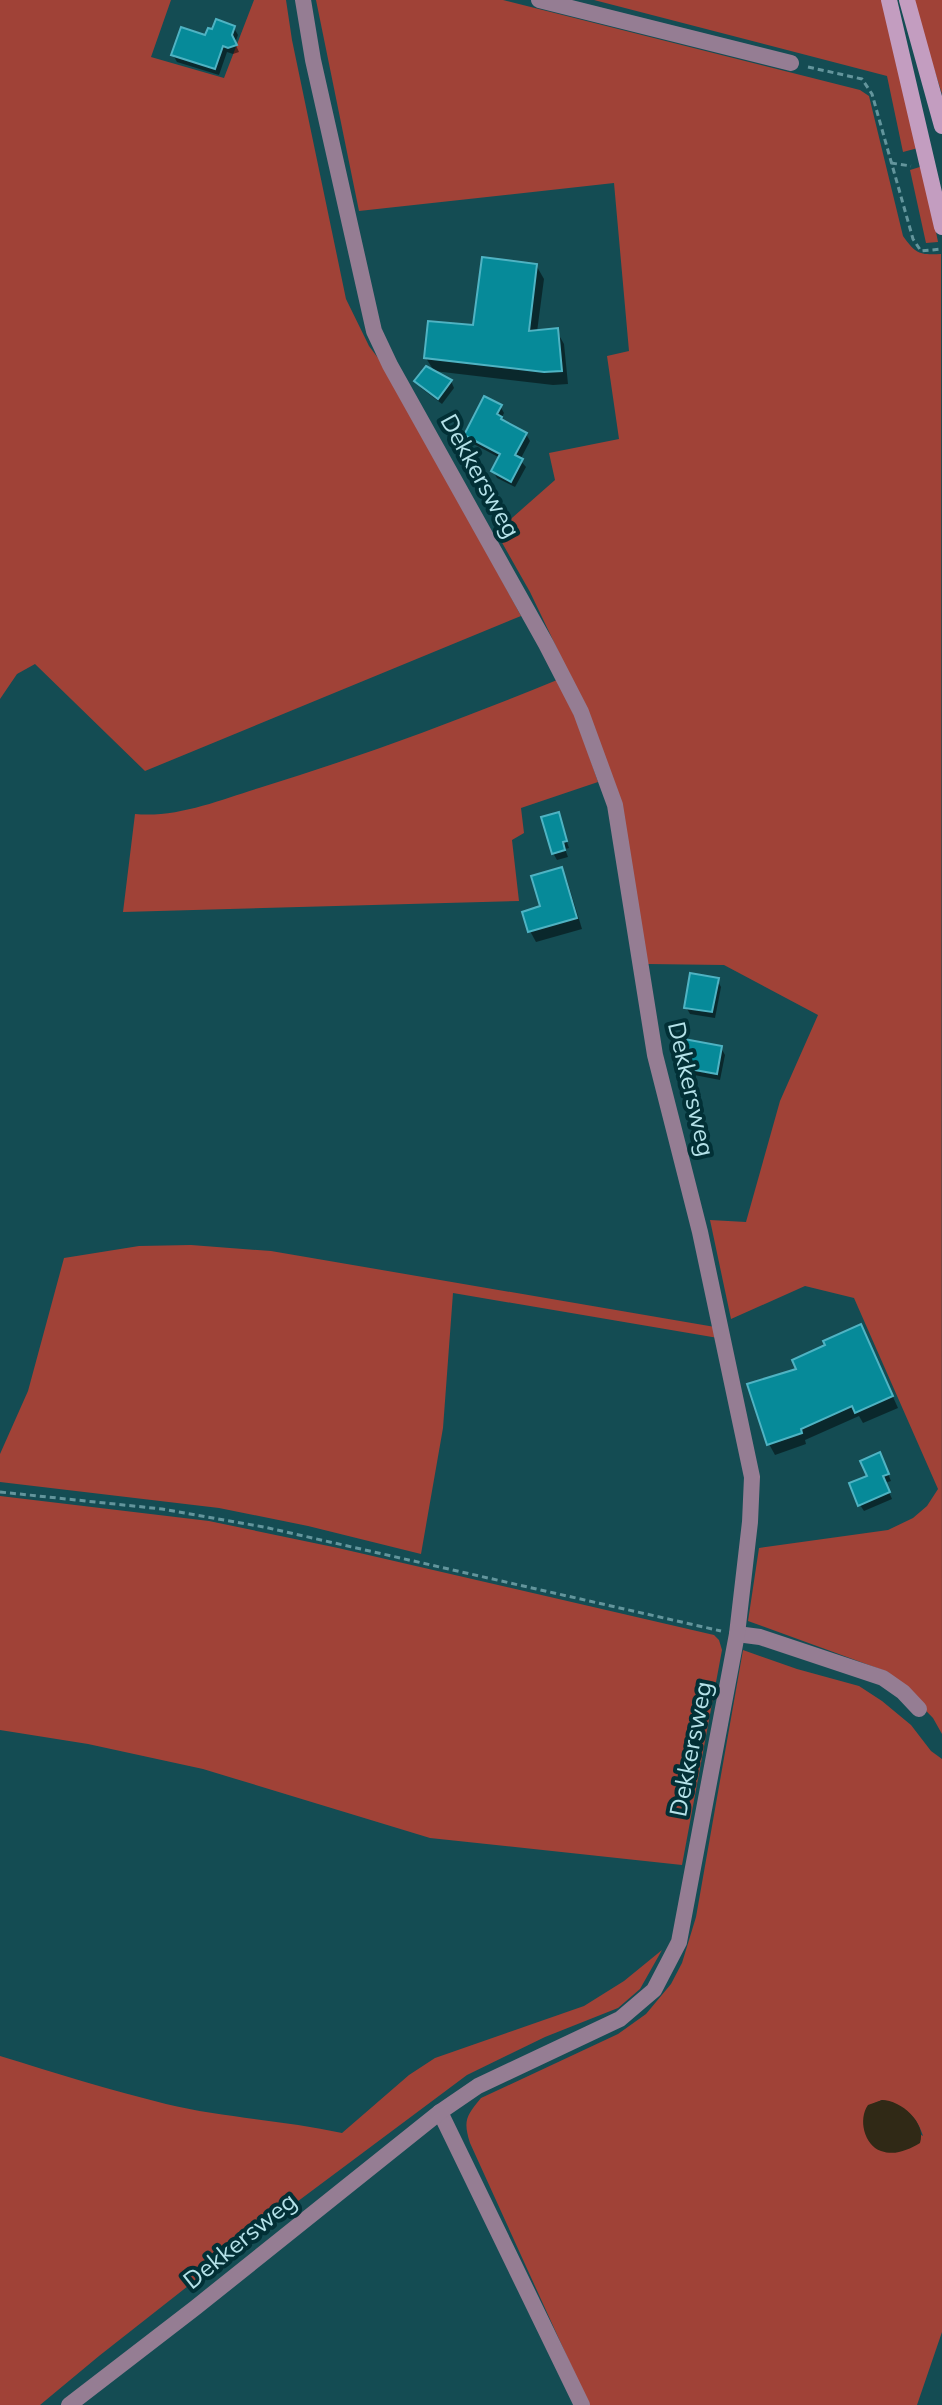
<svg xmlns="http://www.w3.org/2000/svg" width="942" height="2405" viewBox="0 0 942 2405" font-family="Mulish,sans-serif">
<style>
.green{fill:#a04237;fill-rule:evenodd}
.water{fill:#302916}
.shadow{fill:#0007}
.building{fill:#068a99;stroke:#4fb3c3;stroke-width:2}
.lines{fill:none;stroke-linecap:round;stroke-linejoin:round}
.path{stroke:#63959c;stroke-width:3;stroke-dasharray:6 4;stroke-linecap:butt}
.street{stroke:#957d93;stroke-width:16}
.secondary{stroke:#c39dc0;stroke-width:16}
.labels{text-anchor:middle;stroke-width:8;stroke-linejoin:round;paint-order:stroke}
.street-label{font-size:24px;fill:#b5e2e9;stroke:#023036}
</style>
<rect width="100%" height="100%" fill="#144c53"/>
<!-- green -->
<g class="green">
<path d="M0 0H171L151 57 224 78 254 0H286L292 40 346 299 369 346 393 378 521 616 145 771 35 664 17 674 0 699Z"/>
<path d="M316 0H503L860 90 869 96 903 236C916 254 919 255 941 254L942 1734 933 1718 888 1672 748 1621 759 1548 888 1530 913 1518 927 1506 938 1489 854 1298 805 1286 731 1319 710 1220 746 1222 780 1101 818 1015 724 965 647 964 586 709 530 592 496 532 555 480 549 453 619 439 607 356 629 351 614 183 359 211Z"/>
<path d="M594 0H882L918 148 903 152 887 76Z"/>
<path d="M912 0H942V94Z"/>
<path d="M923 166 938 242 926 243 910 170Z"/>
<path d="M557 680 578 723 598 782 521 808 524 833 512 840 519 901 123 912 135 814C177 818 220 800 259 788 360 757 459 720 557 680Z"/>
<path d="M191 1245 271 1251 715 1327 718 1338 453 1293 443 1428 421 1554 308 1526 219 1508 0 1482V1454L28 1391 64 1258 139 1246Z"/>
<path d="M0 1496 209 1521 338 1548 714 1635 719 1640 722 1650 682 1865 430 1838 203 1769 88 1744 0 1730Z"/>
<path d="M743 1650 797 1669 859 1686 882 1701 911 1725 931 1751 942 1759V2332L917 2405H589L470 2143C463 2121 466 2116 481 2098L618 2034 646 2014 671 1984 682 1963 696 1917ZM882 2100C902 2105 917 2115 923 2136L868 2106Z"/>
<path d="M662 1950 640 1989 618 2008 545 2037 467 2075 258 2231 99 2356 40 2405H0V2056C55 2073 110 2090 166 2104 224 2118 284 2120 342 2133L409 2075 435 2058 584 2006 624 1981Z"/>
</g>
<!-- water -->
<path class="water" d="M882 2100C901 2100 927 2123 920 2143 908 2150 895 2156 881 2151 864 2145 858 2119 868 2105Z"/>
<!-- shadow -->
<g class="shadow">
<path d="M234 28 238 35 235 43 239 52 233 54 227 52 219 75 177 62 173 55 206 38Z"/>
<path d="M536 265 544 279 537 332 556 330 564 344 568 384 553 385 434 371 426 358 475 328Z"/>
<path d="M417 381H451L454 388 442 404 421 388Z"/>
<path d="M500 406 504 413 501 419 504 423 526 434 530 441 520 460 526 467 515 487 497 478 493 471 500 458 470 442 466 435Z"/>
<path d="M558 815 569 848 565 849 568 857 557 860 553 853Z"/>
<path d="M561 869 567 880 582 929 536 942 530 931Z"/>
<path d="M717 980 721 987 715 1018 690 1014 686 1007Z"/>
<path d="M721 1048 725 1055 720 1080 684 1073 681 1066Z"/>
<path d="M866 1337 898 1408 863 1423 859 1416 805 1440 806 1444 775 1455 769 1444 799 1370Z"/>
<path d="M883 1462 891 1481 885 1483 892 1499 864 1511 860 1505 869 1477Z"/>
</g>
<!-- building -->
<g class="building">
<path d="M216 19 235 26 232 35 237 45 228 48 223 46 215 69 171 55 181 27 205 35 208 28 212 29Z"/>
<path d="M482 257 537 264 529 331 558 328 562 371 544 372 424 358 428 321 473 325Z"/>
<path d="M426 366 452 380 438 399 414 381Z"/>
<path d="M484 396 502 405 497 414 502 417 501 419 527 433 515 455 523 459 511 482 491 471 500 454 464 435Z"/>
<path d="M559 812 567 841 563 842 565 850 552 854 541 817Z"/>
<path d="M562 867 577 918 528 932 522 912 540 906 531 876Z"/>
<path d="M690 973 719 978 712 1012 684 1008Z"/>
<path d="M684 1039 722 1046 717 1074 678 1067Z"/>
<path d="M861 1324 893 1396 855 1413 852 1406 801 1429 802 1433 767 1445 747 1384 796 1369 792 1360 825 1345 823 1341Z"/>
<path d="M880 1452 889 1474 883 1476 890 1492 858 1506 849 1483 867 1476 860 1461Z"/>
</g>
<g class="lines">
<!-- path -->
<g class="path">
<path d="M808 67 862 79 872 94 913 239 921 251 942 249"/>
<path d="M891 163 911 166"/>
<path d="M0 1492 162 1509 264 1527 721 1631"/>
</g>
<!-- street -->
<g class="street">
<path d="M539 0 791 63"/>
<path d="M737 1634 760 1637 883 1678 903 1692 919 1709"/>
<path d="M440 2112 582 2405"/>
<path d="M69 2405 195 2308 440 2112 478 2086 620 2019 654 1990 679 1942 737 1634 750 1522 752 1477 700 1232 655 1055 615 805 581 712 546 644 390 365 374 331 313 60 303 0"/>
</g>
<!-- secondary -->
<g class="secondary">
<path d="M889 0 942 227"/>
<path d="M907 0 942 126"/>
</g>
</g>
<g class="labels">
<!-- street labels -->
<g class="street-label">
<text transform="translate(480 476) rotate(61)" y="8">Dekkersweg</text>
<text transform="translate(691 1089) rotate(77)" y="8">Dekkersweg</text>
<text transform="translate(691 1749) rotate(-79)" y="8">Dekkersweg</text>
<text transform="translate(240 2241) rotate(-39)" y="8">Dekkersweg</text>
</g>
</g>
</svg>
